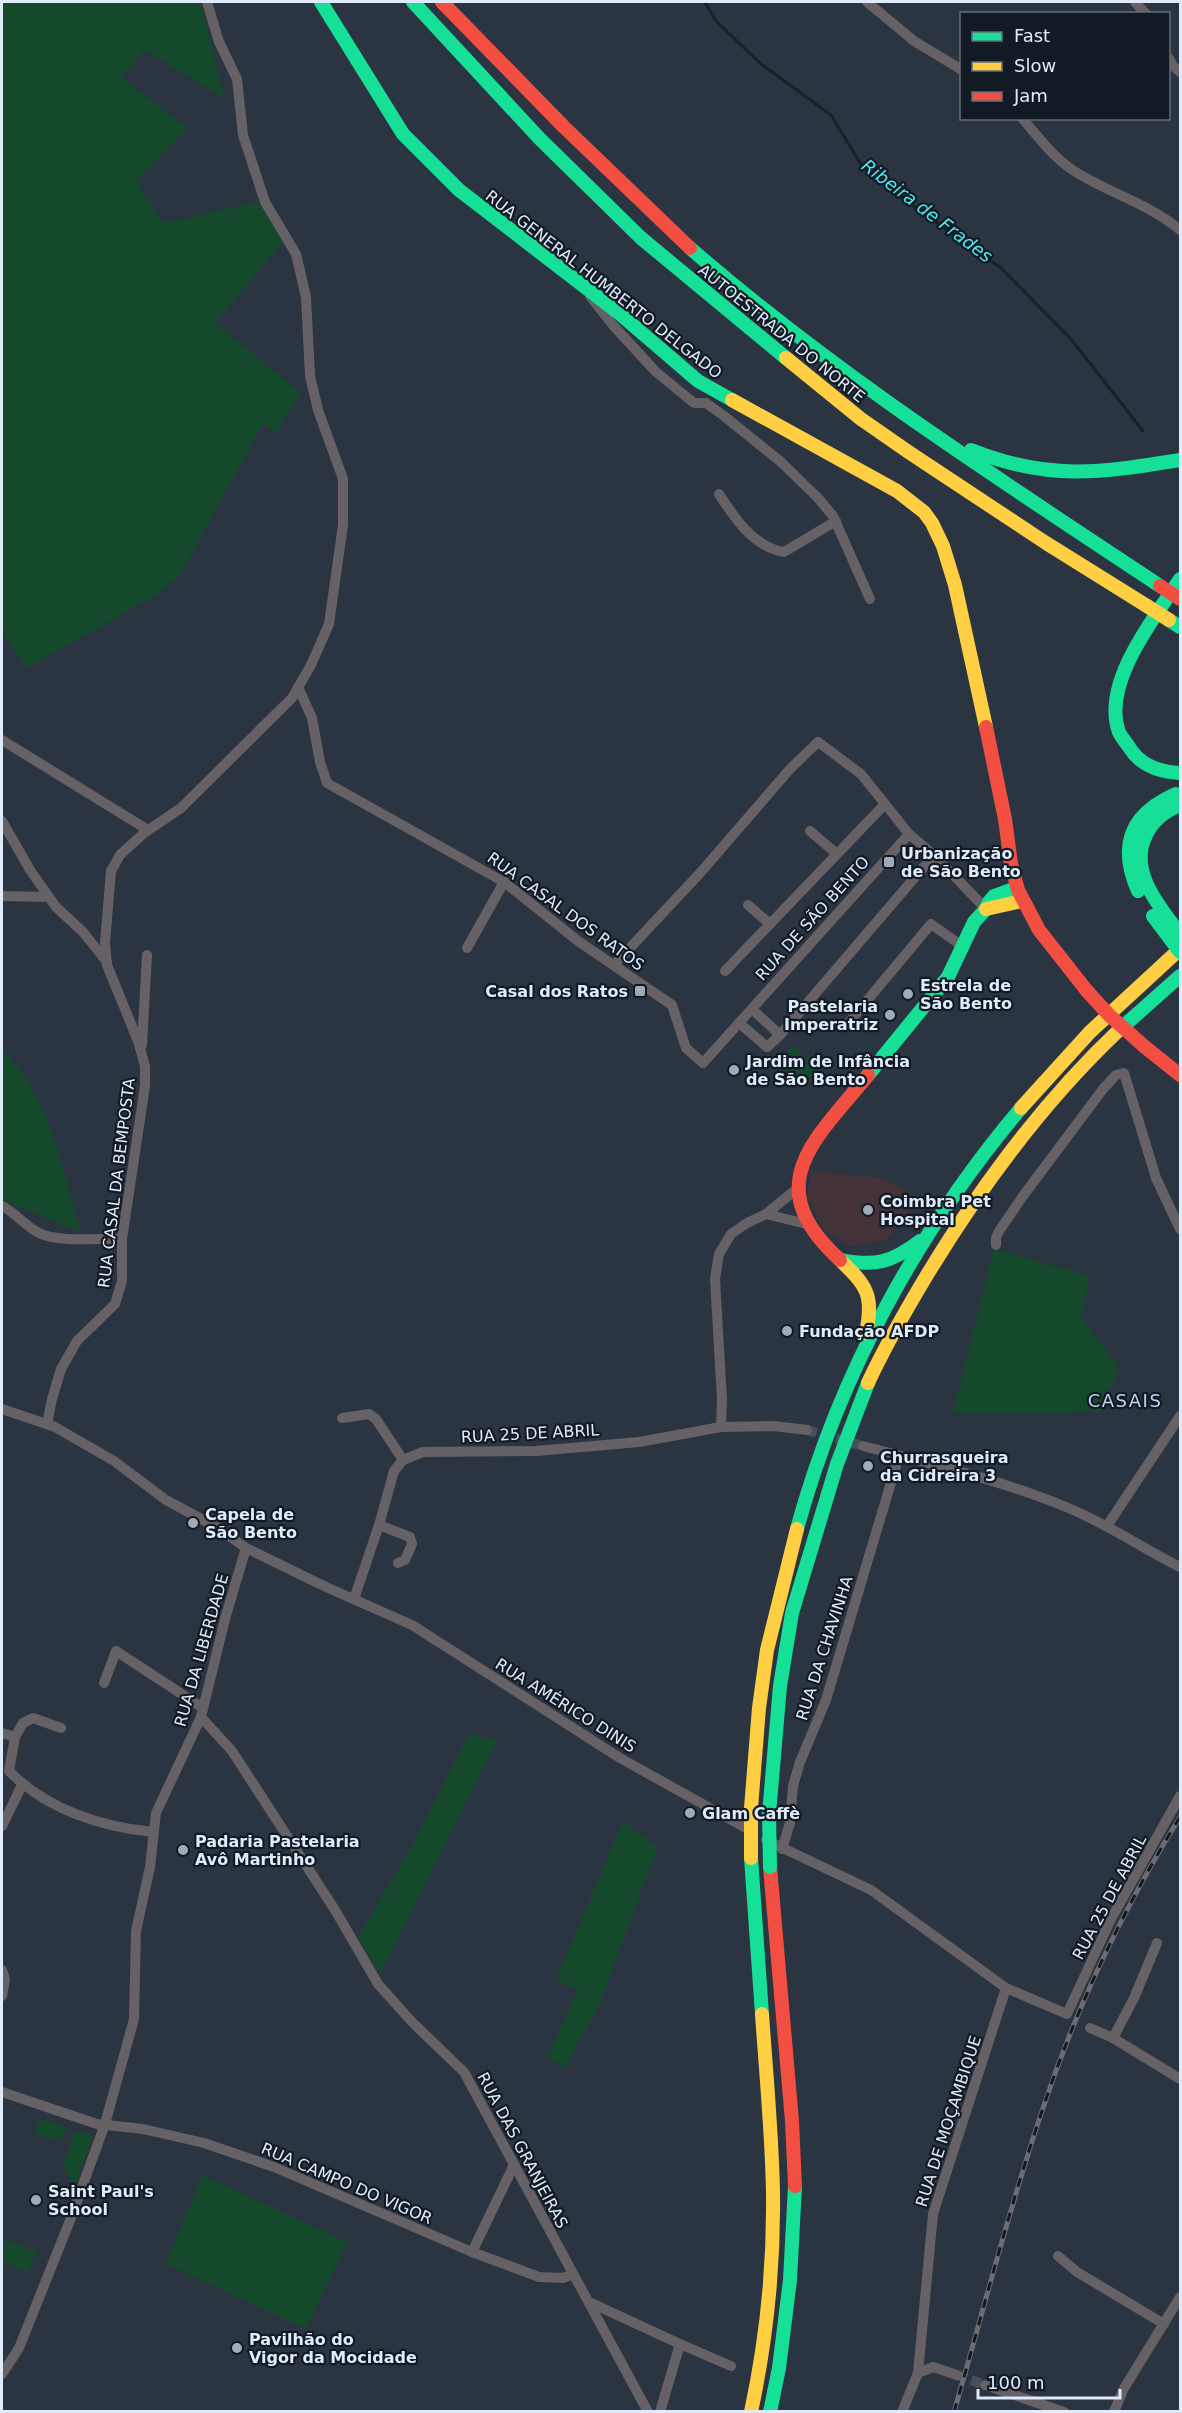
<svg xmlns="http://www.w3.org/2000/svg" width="1182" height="2413" viewBox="0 0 1182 2413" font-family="'DejaVu Sans',sans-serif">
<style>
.commercial{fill:#433338}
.green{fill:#14492c}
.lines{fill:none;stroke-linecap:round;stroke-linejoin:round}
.stream{stroke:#132528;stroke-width:3}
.street-tunnel{stroke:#464f5d;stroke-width:10;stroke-dasharray:10 5;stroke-linecap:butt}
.street{stroke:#656164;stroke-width:10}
.fast{stroke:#16e098;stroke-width:14}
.slow{stroke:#ffcf43;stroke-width:14}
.jam{stroke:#f24e42;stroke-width:14}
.rail-casing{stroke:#6c6c72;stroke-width:5}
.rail{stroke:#121a24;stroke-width:3;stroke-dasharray:9;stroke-linecap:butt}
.fast-bridge{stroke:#16e098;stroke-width:14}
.slow-bridge{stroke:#ffcf43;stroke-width:14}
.jam-bridge{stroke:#f24e42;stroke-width:14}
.poi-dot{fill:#a0aab9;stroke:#121a24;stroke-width:2}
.labels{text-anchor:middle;stroke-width:4.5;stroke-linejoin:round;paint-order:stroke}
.street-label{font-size:16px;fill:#dfeafa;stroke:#121a24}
.poi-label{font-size:16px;font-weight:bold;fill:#dfeafa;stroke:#121a24;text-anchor:start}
.water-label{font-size:18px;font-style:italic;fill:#4fe7f0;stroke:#121a24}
.neighbourhood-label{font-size:18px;letter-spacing:1.5px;fill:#bfd4f2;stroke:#121a24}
</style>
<rect width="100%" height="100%" fill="#2b3441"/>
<!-- commercial -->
<path class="commercial" d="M810 1171 883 1178 919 1199 885 1241 850 1246 824 1230 808 1196Z"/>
<!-- green -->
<g class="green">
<path d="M2 2H201L224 99 144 49 122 78 188 128 136 181 164 223 258 202 283 242 215 323 301 393 276 433 263 424 179 576 156 595 27 668 2 632Z"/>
<path d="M793 1046 819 1070 807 1084 780 1060Z"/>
<path d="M2 1047C14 1063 27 1078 36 1096 56 1133 68 1190 81 1232L2 1200Z"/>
<path d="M994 1249 1090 1276 1081 1318 1119 1368 1101 1411 1041 1414 953 1413Z"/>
<path d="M469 1734 497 1740 380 1974 358 1937 417 1837Z"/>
<path d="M623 1821 637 1833 658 1846 595 2016H593L565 2068 548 2057 578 1989 556 1980Z"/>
<path d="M40 2119 68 2128 63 2136 53 2140 34 2133Z"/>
<path d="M78 2131 93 2136 73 2192V2183L63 2166 75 2133Z"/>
<path d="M202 2175 347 2242 306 2329 166 2264Z"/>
<path d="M2 2238 36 2251 28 2272 2 2262Z"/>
</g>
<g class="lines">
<!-- stream -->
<path class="stream" d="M705 2 716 21 761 64 831 115 862 166 916 208 1000 267 1071 339 1143 431"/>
<!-- street-tunnel -->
<g class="street-tunnel">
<path d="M807 1430 863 1446"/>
<path d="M957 2375 985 2385"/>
</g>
<!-- street -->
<g class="street">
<path d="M867 2 914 41 962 70"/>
<path d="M1135 2 1146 14"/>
<path d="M1168 57 1173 66 1180 72"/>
<path d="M1022 118C1039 138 1056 161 1079 174 1112 194 1151 205 1180 230"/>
<path d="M590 296 612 324 656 372 694 403H706L724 416 781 462 818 498 833 516 870 599"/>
<path d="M719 494C735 519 754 547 784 552L836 521"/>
<path d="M298 687 312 718 320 762 327 783 504 882 578 941 672 1005 686 1048 703 1063 909 834"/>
<path d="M2 740 148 830"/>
<path d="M2 821 30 870 56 907 83 932 107 962"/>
<path d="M810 831 837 854"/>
<path d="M2 896 49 897"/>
<path d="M748 905 770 924"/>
<path d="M467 948 504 882"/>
<path d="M614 965 701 872 790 769 818 742 861 774 909 834 934 855 986 909"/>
<path d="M725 971 884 805"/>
<path d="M752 1009 780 1035"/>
<path d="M739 1023 767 1047 780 1035 934 855"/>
<path d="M845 1027 931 924 962 946"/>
<path d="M142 1045 147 955"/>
<path d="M2 1206C16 1213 25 1226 39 1233 59 1243 100 1238 122 1239"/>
<path d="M766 1214 806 1224"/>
<path d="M996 1245V1238L999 1231 1023 1196 1103 1089 1116 1075 1124 1073 1156 1178 1180 1229"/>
<path d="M2 1409 55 1427 114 1461 166 1500 218 1528 246 1548 326 1587 412 1625 620 1758 753 1832"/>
<path d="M342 1418 369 1414 376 1419 403 1460"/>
<path d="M47 1424 52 1399 61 1369 77 1341 115 1304 122 1281V1239L145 1086V1066L138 1041 107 965 105 943 111 871 120 855 144 833 181 808 292 698 311 665 329 624 343 525V479L318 410 310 376 306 297 296 254 265 202 243 135 237 79 219 42 207 2"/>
<path d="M721 1427 722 1399 715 1279 719 1254 731 1234 747 1223 766 1214 798 1188"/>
<path d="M863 1446C931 1464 1001 1480 1066 1507 1106 1523 1142 1548 1180 1567"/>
<path d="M379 1525 410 1537 412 1544 405 1560 398 1563"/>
<path d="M1107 1526 1180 1416"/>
<path d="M354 1599 379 1525 394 1471 403 1460 423 1452 536 1451 639 1442 721 1427 774 1426 807 1430"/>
<path d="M104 1683 116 1651 203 1708"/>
<path d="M201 1717 232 1751 335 1910 378 1984 412 2022 464 2072 648 2412"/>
<path d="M2 1733 15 1737 9 1771C46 1809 101 1827 153 1832"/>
<path d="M15 1737 23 1723 33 1718 61 1728"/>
<path d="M2 1826 22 1785"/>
<path d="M766 1840 871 1890 1006 1988 1067 2014 1111 1919 1180 1796"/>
<path d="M782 1849 790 1823 793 1786 800 1762 826 1700 899 1456"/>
<path d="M2 1970 5 1979 2 1996"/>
<path d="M1090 2028 1113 2038 1180 2079"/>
<path d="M1113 2038 1134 1998 1157 1943"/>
<path d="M2 2092 97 2124 143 2129 204 2143 274 2167 472 2252 539 2277 563 2278 573 2274"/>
<path d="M472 2252 514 2165"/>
<path d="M1058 2256 1077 2272 1164 2324"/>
<path d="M589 2302 680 2344 660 2412"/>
<path d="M680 2344 731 2366"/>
<path d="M918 2373 933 2214 1006 1988"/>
<path d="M2 2374 19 2348 69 2223 105 2124 134 2019 136 1931 150 1867 156 1813 201 1717 225 1619 246 1548"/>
<path d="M985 2385 1064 2412"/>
<path d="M902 2412 918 2373 933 2367 957 2375"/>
<path d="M1114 2412 1123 2390 1180 2297"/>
</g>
<!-- fast -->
<g class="fast">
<path d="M321 2 403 134 459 190 620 314 698 381 732 400"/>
<path d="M413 2 540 139 641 238 786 358"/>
<path d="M690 248C836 375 999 479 1160 586"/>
<path d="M971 450C1049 481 1099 473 1180 460"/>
<path d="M1180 579C1155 617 1101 683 1119 732 1121 737 1126 742 1129 747 1140 765 1160 772 1180 773"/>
<path d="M1169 620 1180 627"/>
<path d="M1180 805C1165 811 1153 820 1146 835 1128 871 1159 906 1180 934"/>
<path d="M1138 891C1118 845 1130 814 1176 794"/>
<path d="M1118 1031 1180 976"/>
<path d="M868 1075 948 977 974 922 986 909 989 902 994 896 1016 888"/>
<path d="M841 1260C876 1267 892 1262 920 1241"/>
<path d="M797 1529C839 1375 918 1230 1021 1108"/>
<path d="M769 1814 780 1686 792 1613 837 1464 868 1383"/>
<path d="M751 1858 762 2014"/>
<path d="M770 2412 779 2368 790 2280 795 2186"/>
</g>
<!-- slow -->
<g class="slow">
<path d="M786 358 861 419 910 453 1046 543 1147 606"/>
<path d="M732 400 897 491 924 512 932 523 943 546 955 585 986 727"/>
<path d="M986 909 1022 901"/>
<path d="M1021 1108 1090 1032 1180 949"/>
<path d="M840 1260C867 1286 874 1295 866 1333"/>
<path d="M868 1383C885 1346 906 1310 927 1275 981 1186 1042 1103 1118 1031"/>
<path d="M751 1808 759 1708 767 1650 797 1529"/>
<path d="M751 2412C766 2342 774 2264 773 2193 772 2133 766 2073 762 2014"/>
</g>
<!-- jam -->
<g class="jam">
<path d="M442 2 564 127 690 248"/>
<path d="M986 727 1005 819 1011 864 1018 890 1039 930 1087 991"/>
<path d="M1145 1047 1180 1075"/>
<path d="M840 1260C758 1185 814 1141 868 1075"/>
<path d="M770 1867 792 2121 795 2186"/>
</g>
<!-- rail casing -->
<g class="rail-casing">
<path id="rail" d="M954 2412C983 2312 1008 2212 1041 2114 1075 2010 1123 1909 1180 1817"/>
</g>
<!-- rail -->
<use href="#rail" class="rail"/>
<!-- fast-bridge -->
<g class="fast-bridge">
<path d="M1153 916 1180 952"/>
<path d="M769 1814 770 1867"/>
</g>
<!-- slow-bridge -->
<g class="slow-bridge">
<path d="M1147 606 1169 620"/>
<path d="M751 1808V1858"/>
</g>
<!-- jam-bridge -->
<g class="jam-bridge">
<path d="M1160 586 1180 599"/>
<path d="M1087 991 1109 1015 1145 1047"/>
</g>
</g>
<!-- markers -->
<g class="poi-dot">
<rect x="883" y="856" width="12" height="12" rx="3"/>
<rect x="634" y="985" width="12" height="12" rx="3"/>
<circle cx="908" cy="994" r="6"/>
<circle cx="890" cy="1015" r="6"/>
<circle cx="734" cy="1070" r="6"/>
<circle cx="868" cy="1210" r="6"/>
<circle cx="787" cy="1331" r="6"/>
<circle cx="868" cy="1466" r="6"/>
<circle cx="193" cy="1523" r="6"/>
<circle cx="690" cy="1813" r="6"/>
<circle cx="183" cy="1850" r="6"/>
<circle cx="36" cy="2200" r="6"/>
<circle cx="237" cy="2348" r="6"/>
</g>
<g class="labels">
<!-- street labels -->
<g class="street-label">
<text transform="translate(604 284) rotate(38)" y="6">RUA GENERAL HUMBERTO DELGADO</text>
<text transform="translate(782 333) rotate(39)" y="6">AUTOESTRADA DO NORTE</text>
<text transform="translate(566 911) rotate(36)" y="6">RUA CASAL DOS RATOS</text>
<text transform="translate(812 918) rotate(-48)" y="6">RUA DE SÃO BENTO</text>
<text transform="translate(116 1183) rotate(-83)" y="6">RUA CASAL DA BEMPOSTA</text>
<text transform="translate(530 1433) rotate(-3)" y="6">RUA 25 DE ABRIL</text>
<text transform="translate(824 1648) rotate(-72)" y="6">RUA DA CHAVINHA</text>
<text transform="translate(201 1650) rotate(-74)" y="6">RUA DA LIBERDADE</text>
<text transform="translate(566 1705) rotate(32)" y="6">RUA AMÉRICO DINIS</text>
<text transform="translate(1109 1897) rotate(-62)" y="6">RUA 25 DE ABRIL</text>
<text transform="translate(948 2121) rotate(-72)" y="6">RUA DE MOÇAMBIQUE</text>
<text transform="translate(523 2150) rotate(62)" y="6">RUA DAS GRANJEIRAS</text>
<text transform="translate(347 2183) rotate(23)" y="6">RUA CAMPO DO VIGOR</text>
</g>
<!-- poi labels -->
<g class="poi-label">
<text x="901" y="859">Urbanização<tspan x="901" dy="18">de São Bento</tspan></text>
<text x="920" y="991">Estrela de<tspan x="920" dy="18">São Bento</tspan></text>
<text x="628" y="997" text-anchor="end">Casal dos Ratos</text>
<text x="878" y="1012" text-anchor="end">Pastelaria<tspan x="878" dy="18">Imperatriz</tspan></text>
<text x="746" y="1067">Jardim de Infância<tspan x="746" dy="18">de São Bento</tspan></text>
<text x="880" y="1207">Coimbra Pet<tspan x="880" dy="18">Hospital</tspan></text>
<text x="799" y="1337">Fundação AFDP</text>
<text x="880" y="1463">Churrasqueira<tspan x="880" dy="18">da Cidreira 3</tspan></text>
<text x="205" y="1520">Capela de<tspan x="205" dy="18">São Bento</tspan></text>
<text x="702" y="1819">Glam Caffè</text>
<text x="195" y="1847">Padaria Pastelaria<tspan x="195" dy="18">Avô Martinho</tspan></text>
<text x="48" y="2197">Saint Paul's<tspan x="48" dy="18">School</tspan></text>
<text x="249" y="2345">Pavilhão do<tspan x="249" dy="18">Vigor da Mocidade</tspan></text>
</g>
<!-- water labels -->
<g class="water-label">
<text transform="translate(927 211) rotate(37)" y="6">Ribeira de Frades</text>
</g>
<!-- neighbourhood labels -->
<g class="neighbourhood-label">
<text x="1125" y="1407">CASAIS</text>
</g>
</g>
<!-- border -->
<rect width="1182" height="2413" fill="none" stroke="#dfeafa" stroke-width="6"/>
<!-- legend -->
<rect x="960" y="12" width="210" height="108" fill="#121a24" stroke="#646d7a" stroke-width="1.5"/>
<rect x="972" y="32" width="30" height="9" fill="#16e098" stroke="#646d7a" stroke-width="1.5"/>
<text x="1014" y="42" font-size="18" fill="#dfeafa">Fast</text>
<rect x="972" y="62" width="30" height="9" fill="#ffcf43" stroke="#646d7a" stroke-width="1.5"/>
<text x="1014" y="72" font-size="18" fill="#dfeafa">Slow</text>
<rect x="972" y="92" width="30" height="9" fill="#f24e42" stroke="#646d7a" stroke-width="1.5"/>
<text x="1014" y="102" font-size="18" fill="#dfeafa">Jam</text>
<!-- scale -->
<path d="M978 2389v9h142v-9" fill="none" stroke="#dfeafa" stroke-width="3"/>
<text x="987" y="2389" font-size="18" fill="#dfeafa" stroke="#121a24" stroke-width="4.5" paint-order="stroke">100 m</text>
</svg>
